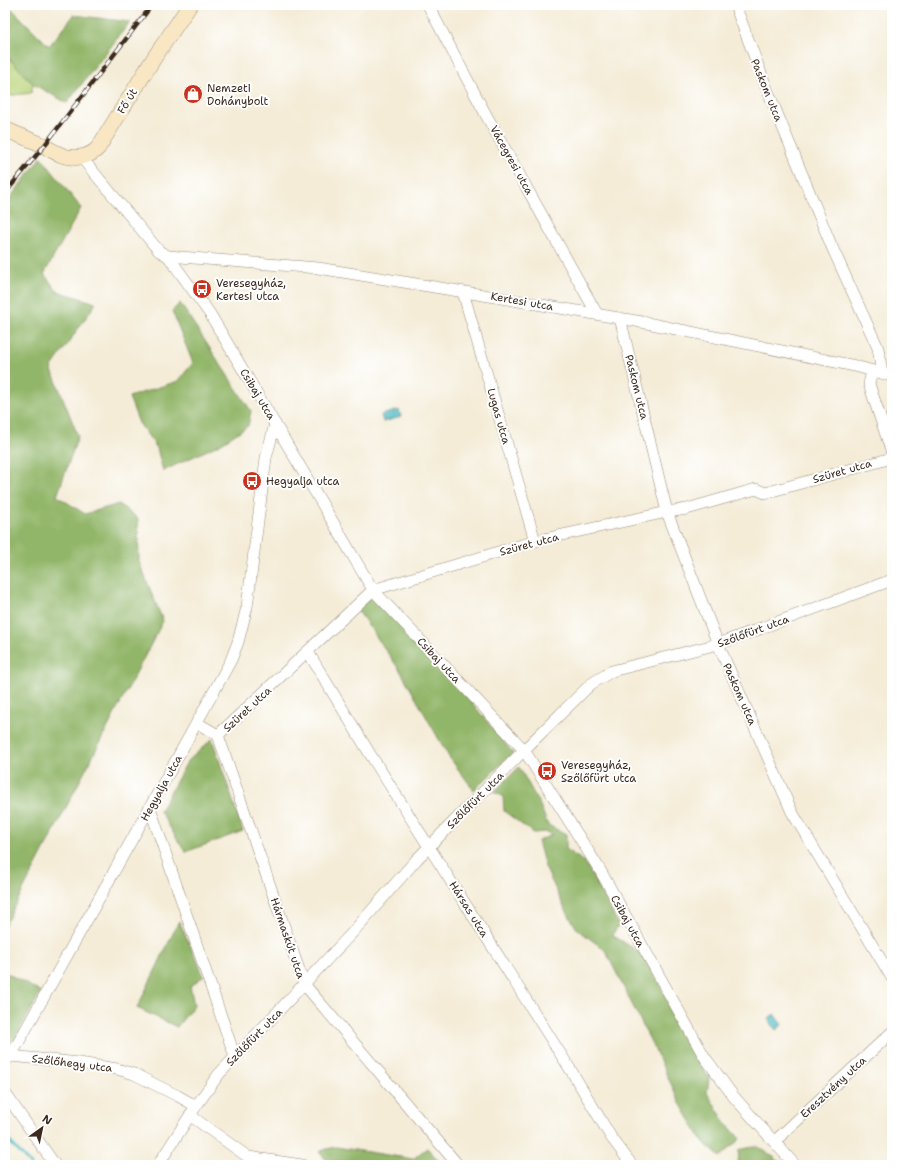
<svg xmlns="http://www.w3.org/2000/svg" width="897" height="1170" viewBox="0 0 897 1170" font-family="'Shantell Sans',sans-serif">
<style>
.green{fill:#b9d479;stroke:#7a7f4c}
.forest{fill:#92b669;stroke:#667044}
.water{fill:#4bbac2;stroke:#437270}
.lines{fill:none;stroke-linecap:round;stroke-linejoin:round}
.stream{stroke:#4bbac2;stroke-width:3}
.street-casing{stroke:#988b7a;stroke-width:12}
.secondary-casing{stroke:#988b7a;stroke-width:16}
.street{stroke:#fff;stroke-width:11}
.secondary{stroke:#f9e7c3;stroke-width:15}
.rail-casing{stroke:#3b2a1e;stroke-width:4.5}
.rail{stroke:#fff;stroke-width:3;stroke-dasharray:9;stroke-linecap:butt}
.labels{text-anchor:middle;stroke-width:4;stroke-linejoin:round;paint-order:stroke}
.poi-label{font-size:11px;fill:#3b2a1e;stroke:#fff;text-anchor:start}
.street-label{font-size:11px;fill:#3b2a1e;stroke:#fff}
</style>
<rect width="100%" height="100%" fill="#fff"/>
<filter id="ink" filterUnits="userSpaceOnUse"><feTurbulence type="fractalNoise" baseFrequency=".025" numOctaves="2"/><feDisplacementMap in="SourceGraphic" scale="8" xChannelSelector="R" yChannelSelector="G"/><feConvolveMatrix kernelMatrix="1 2 1 2 8 2 1 2 1" color-interpolation-filters="sRGB"/></filter>
<filter id="wash" filterUnits="userSpaceOnUse"><feTurbulence type="fractalNoise" baseFrequency=".012" numOctaves="4" result="noise"/><feDisplacementMap in="SourceGraphic" scale="16" xChannelSelector="R" yChannelSelector="G"/><feGaussianBlur stdDeviation="0.9" result="paint"/><feColorMatrix in="noise" values="0 0 0 0 0 0 0 0 0 0 0 0 0 0 0 0 0 1.4 0 .05"/><feComposite in="paint" operator="in"/></filter>
<g filter="url(#wash)">
<rect width="100%" height="100%" fill="#f4ecd7"/>
<!-- green -->
<path class="green" d="M5 54 33 84 31 93 5 96Z"/>
<!-- forest -->
<g class="forest">
<path d="M5 5H8L49 46 74 15 130 22 67 103 33 84 5 54Z"/>
<path d="M41 157 81 208 44 274 57 291 96 303 51 368 78 436 57 496 85 514 119 504 138 519 139 562 163 621 5 925V205Z"/>
<path d="M180 303 251 411 248 426 220 444 163 471 157 448 139 423 129 397 178 381 193 363 172 311Z"/>
<path d="M373 598 462 691 513 753 474 790 449 757 401 672 357 609 364 600Z"/>
<path d="M212 739 243 831 185 852 160 811 187 762Z"/>
<path d="M519 767 539 803 548 825 566 834V850L585 862 619 925 612 935 641 953 660 984 682 1038 709 1078 707 1093 725 1122 740 1139 720 1157 703 1142 680 1103 654 1048 605 950 577 929 564 907 545 867 538 841 552 835 546 832 533 833 504 811 503 796 494 792Z"/>
<path d="M179 921 204 976 190 986 194 1005 177 1027 137 1008Z"/>
<path d="M5 972 41 992 5 1056Z"/>
<path d="M757 1146 775 1158 782 1165H738L739 1150Z"/>
<path d="M336 1147 413 1159 427 1148 443 1165H356L339 1161 328 1162 319 1152 327 1149Z"/>
</g>
<!-- water -->
<g class="water">
<path d="M399 410 401 417 383 422 381 415Z"/>
<path d="M774 1014 782 1025 776 1030 768 1019Z"/>
</g>
<g class="lines">
<!-- stream -->
<path class="stream" d="M5 1134 10 1142 31 1165"/>
</g>
</g>
<g filter="url(#ink)">
<g class="lines">
<!-- street casing -->
<g class="street-casing">
<g id="street">
<path d="M428 5 485 113 597 314"/>
<path d="M735 5 765 84 832 247 878 348 882 373"/>
<path d="M81 157 159 251 168 256 210 314 275 424 373 590 524 750 600 870 704 1056 734 1097 795 1165"/>
<path d="M168 256 318 268 477 294 642 322 855 366 892 376"/>
<path d="M463 292 535 541"/>
<path d="M620 318 667 512 718 644 792 812 892 978"/>
<path d="M872 371 869 384 892 453"/>
<path d="M308 652 370 754 572 1072 611 1137 632 1165"/>
<path d="M197 723 218 735 304 984 458 1165"/>
<path d="M218 735 373 590 535 541 667 512 687 509 756 489 765 493 892 458"/>
<path d="M150 808 235 1057"/>
<path d="M11 1056 79 1063 117 1069 134 1074 178 1096 196 1106"/>
<path d="M5 1061 11 1056C84 924 159 793 231 660L238 642 247 607 266 458 275 424"/>
<path d="M5 1093 55 1165"/>
<path d="M191 1116 248 1157 302 1165"/>
<path d="M774 1142 892 1032"/>
<path d="M158 1165 196 1106 219 1074 352 933 417 859 532 742 591 684 612 671 718 644 892 580"/>
</g>
</g>
<!-- secondary casing -->
<g class="secondary-casing">
<path id="secondary" d="M5 129C18 135 31 140 43 145 48 148 52 151 57 153 70 160 88 159 98 148L154 58 190 5"/>
</g>
<!-- street -->
<use href="#street" class="street"/>
<!-- secondary -->
<use href="#secondary" class="secondary"/>
<!-- rail casing -->
<g class="rail-casing">
<path id="rail" d="M5 193 44 146 152 5"/>
</g>
<!-- rail -->
<use href="#rail" class="rail"/>
</g>
</g>
<!-- icons -->
<defs>
<g id="shop-disc" transform="scale(1)"><circle r="9.5" fill="#c8321e" stroke="#fff"/><path d="M-5-2.5h2.3a2.7 3.5 0 0 1 5.4 0H5L5.5 6h-11ZM-1.5-2.5h3a1.5 2.3 0 0 0-3 0Z" fill="#fff"/></g>
<g id="bus-disc" transform="scale(1)"><circle r="9.5" fill="#c8321e" stroke="#fff"/><path d="M-5-6H5V4H4V6H2V4H-2V6H-4V4H-5ZM-3.5-4V0h7V-4ZM-3.5 1.2v1.5H-2V1.2ZM2 1.2v1.5H3.5V1.2Z" fill="#fff"/></g>
</defs>
<g fill-rule="evenodd">
<use href="#shop-disc" x="193" y="94"/>
<use href="#bus-disc" x="202" y="289"/>
<use href="#bus-disc" x="252" y="481"/>
<use href="#bus-disc" x="547" y="771"/>
</g>
<g class="labels">
<!-- poi labels -->
<g class="poi-label">
<text x="207" y="92">Nemzeti<tspan x="207" dy="13">Dohánybolt</tspan></text>
<text x="216" y="287">Veresegyház,<tspan x="216" dy="13">Kertesi utca</tspan></text>
<text x="266" y="485">Hegyalja utca</text>
<text x="561" y="769">Veresegyház,<tspan x="561" dy="13">Szőlőfürt utca</tspan></text>
</g>
<!-- street labels -->
<g class="street-label">
<text transform="translate(767 90) rotate(68)" y="4">Paskom utca</text>
<text transform="translate(127 101) rotate(-58)" y="4">Fő út</text>
<text transform="translate(512 160) rotate(61)" y="4">Vácegresi utca</text>
<text transform="translate(522 301) rotate(10)" y="4">Kertesi utca</text>
<text transform="translate(637 387) rotate(76)" y="4">Paskom utca</text>
<text transform="translate(258 394) rotate(59)" y="4">Csibaj utca</text>
<text transform="translate(499 416) rotate(74)" y="4">Lugas utca</text>
<text transform="translate(842 471) rotate(-16)" y="4">Szüret utca</text>
<text transform="translate(529 544) rotate(-15)" y="4">Szüret utca</text>
<text transform="translate(753 631) rotate(-20)" y="4">Szőlőfürt utca</text>
<text transform="translate(439 660) rotate(47)" y="4">Csibaj utca</text>
<text transform="translate(740 694) rotate(66)" y="4">Paskom utca</text>
<text transform="translate(247 709) rotate(-43)" y="4">Szüret utca</text>
<text transform="translate(161 788) rotate(-61)" y="4">Hegyalja utca</text>
<text transform="translate(475 800) rotate(-45)" y="4">Szőlőfürt utca</text>
<text transform="translate(469 909) rotate(58)" y="4">Hársas utca</text>
<text transform="translate(628 921) rotate(61)" y="4">Csibaj utca</text>
<text transform="translate(288 938) rotate(71)" y="4">Hármaskút utca</text>
<text transform="translate(254 1037) rotate(-46)" y="4">Szőlőfürt utca</text>
<text transform="translate(72 1063) rotate(7)" y="4">Szőlőhegy utca</text>
<text transform="translate(833 1087) rotate(-43)" y="4">Eresztvény utca</text>
</g>
</g>
<!-- margin -->
<rect width="897" height="1170" fill="none" stroke="#fff" stroke-width="20"/>
<!-- north arrow -->
<g transform="translate(42 1128) rotate(33)" stroke="#ffffff" stroke-width="3" paint-order="stroke">
<path d="M0-3L7 15L0 10L-7 15Z" fill="#3b2a1e"/>
<text y="-6" font-size="11" font-weight="bold" text-anchor="middle" fill="#3b2a1e">N</text>
</g>
</svg>
